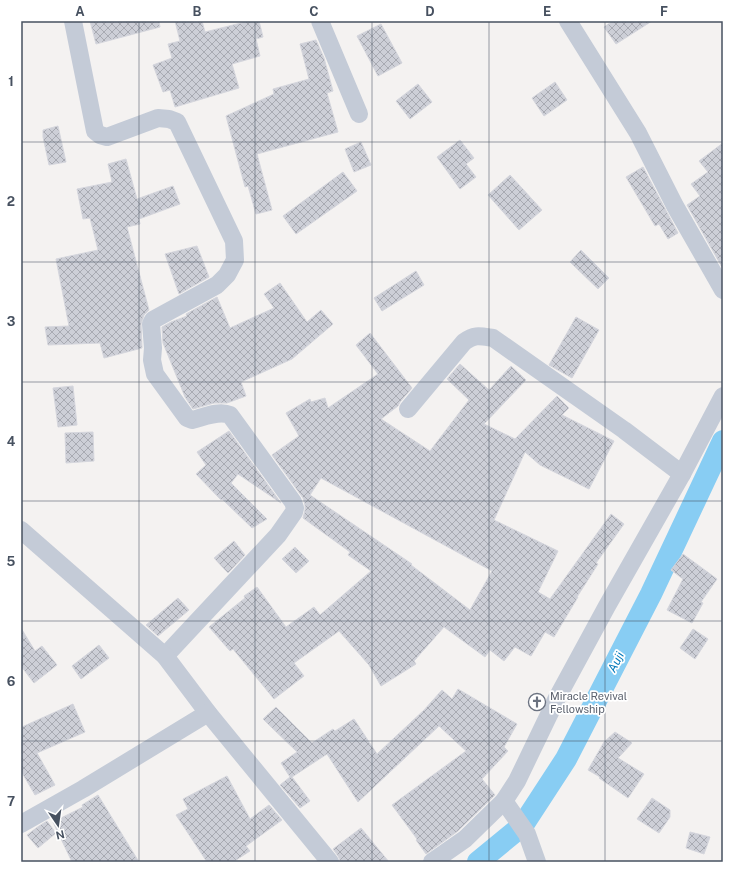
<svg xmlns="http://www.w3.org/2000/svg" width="744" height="883" viewBox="0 0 744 883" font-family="'Public Sans',sans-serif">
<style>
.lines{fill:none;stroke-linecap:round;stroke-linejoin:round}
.canal{stroke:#88cdf3;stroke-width:22}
.building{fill:url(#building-cross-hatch);stroke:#d5d6dd;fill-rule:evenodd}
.street{stroke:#c4cbd7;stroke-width:18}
.grid{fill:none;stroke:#475160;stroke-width:1;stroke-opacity:0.55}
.labels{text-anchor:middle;stroke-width:3.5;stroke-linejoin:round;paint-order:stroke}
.worship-label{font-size:11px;fill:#5b616d;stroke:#fff;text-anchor:start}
.water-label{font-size:12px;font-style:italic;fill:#0278b9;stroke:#fff}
.neatline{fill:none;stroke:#475160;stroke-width:1.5}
.grid-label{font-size:13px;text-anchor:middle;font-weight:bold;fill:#475160}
</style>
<defs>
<pattern id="building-cross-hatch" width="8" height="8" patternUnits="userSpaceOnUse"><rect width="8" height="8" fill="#cdcfd7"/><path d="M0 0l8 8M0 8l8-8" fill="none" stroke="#a8aab2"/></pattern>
</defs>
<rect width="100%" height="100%" fill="#f4f2f1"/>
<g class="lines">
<!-- canal -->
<path class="canal" d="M478 862 523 825 566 759 651 594 723 441"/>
</g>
<!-- building -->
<g class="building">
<path d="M90 21H159L160 27 96 44Z"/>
<path d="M175 21H202L205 32 249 21H259L263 37 256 39 260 56 232 64 239 88 175 107 170 90 163 92 153 65 172 58 168 44 180 41Z"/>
<path d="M613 21H652L616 44 604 27Z"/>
<path d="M381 24 402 63 378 76 357 36Z"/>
<path d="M316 40 324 58 333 91 327 93 338 132 257 154 272 210 256 214 248 186 245 187 226 116 274 94 273 89 309 79 300 44Z"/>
<path d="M555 82 567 100 544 116 532 98Z"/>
<path d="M418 84 432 102 410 119 396 101Z"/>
<path d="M58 126 66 162 49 165 43 137V130Z"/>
<path d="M460 140 474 158 466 164 476 177 460 189 437 157Z"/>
<path d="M361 142 371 165 354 172 345 149Z"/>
<path d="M723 143V269L687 205 700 196 691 184 708 172 699 161Z"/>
<path d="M126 159 137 199 173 186 180 204 139 219 140 224 127 227 149 310 144 315 141 324 142 348 104 358 100 343 48 345 45 327 69 326 56 259 98 250 90 218 83 219 77 189 112 182 108 164Z"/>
<path d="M643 167 678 233 668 239 659 224 655 226 626 177Z"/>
<path d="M343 172 357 191 296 234 283 216Z"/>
<path d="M510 175 542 210 519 230 488 195Z"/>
<path d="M197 246 209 277 179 294 165 254Z"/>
<path d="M581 250 609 278 598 289 570 262Z"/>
<path d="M416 271 424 285 382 311 374 298Z"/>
<path d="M280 283 307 322 321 310 333 324 292 359 241 382 246 396 227 403H214L193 409 185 397 163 343 162 327 171 322 187 316 186 314 217 297 230 328 274 308 264 294Z"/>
<path d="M576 317 599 330 572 378 549 365Z"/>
<path d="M370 333 412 388 400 402 398 406 381 419 430 451 469 400 447 379 460 364 489 390 511 366 526 380 484 424 515 439 557 396 569 408 562 415 614 441 589 489 540 465 525 452 494 520 558 551 538 592 550 599 611 514 624 524 596 563 598 564 577 597H578L554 637 545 632 531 656 515 647 504 661 490 650 485 657 444 627 414 661 416 664 381 686 369 665 339 631 294 663 304 676 274 699 233 649 230 651 209 627 245 598 244 596 257 587 286 627 314 607 320 615 371 571 348 555 350 552 303 518 305 510V505L303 498 272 455 299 436 286 413 310 399 311 402 325 398 328 408 378 374 356 345ZM321 478 492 571 470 610 411 565 412 564 310 495Z"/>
<path d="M73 386 77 425 58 427 53 388Z"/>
<path d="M229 431 281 503 238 474 231 483 267 519 252 528 222 499 221 500 196 474 206 465 197 452Z"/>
<path d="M93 432 94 461 66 463 65 433Z"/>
<path d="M234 541 245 555 228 573 214 558Z"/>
<path d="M295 547 309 561 296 573 282 559Z"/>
<path d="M683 554 717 579 701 602 703 603 692 623 667 610 683 579 671 570Z"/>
<path d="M178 598 189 610 158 636 146 625Z"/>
<path d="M21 628 35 651 42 646 57 665 34 683 21 666Z"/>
<path d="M693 629 708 639 695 659 680 648Z"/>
<path d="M99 645 109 658 81 679 72 666Z"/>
<path d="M458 689 517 724 504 747 508 751 482 779 495 795 458 831 426 854 416 840 417 839 392 805 466 751 439 726 358 802 327 754 292 777 310 801 300 808 280 785 290 777 281 763 297 752 263 719 276 707 312 743 333 729 335 731 354 719 377 754 424 710 442 690 452 699Z"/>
<path d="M73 704 85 732 37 753 55 785 35 795 21 771V726L22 727Z"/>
<path d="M615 732 632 743 618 758 644 774 628 798 599 778 600 777 588 770 604 742Z"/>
<path d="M227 776 250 819 269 805 282 820 246 846 250 851 233 862H207L176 815 188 809 183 799Z"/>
<path d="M98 795 128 844 139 862H72L53 822 83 807 82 805Z"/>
<path d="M652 798 670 810V817L659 833 637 819Z"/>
<path d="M47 821 56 833 38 848 27 835 39 826Z"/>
<path d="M361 828 389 862H341L338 856 333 849Z"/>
<path d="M690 832 710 837 704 854 686 848Z"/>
</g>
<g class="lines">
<!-- street -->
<g class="street">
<path d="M73 21 95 131 100 135 107 137 158 118 169 119 177 122 234 241 235 260 227 275 217 285 153 320 151 324 153 348 152 360 155 374 187 418 192 420C204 417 219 410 230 415L293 502 295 508 294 512 278 535 165 656"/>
<path d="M320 21 359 114"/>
<path d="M568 21 638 133 675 206 723 290"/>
<path d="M408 409 464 342C475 334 480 336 493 338L624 430 682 474"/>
<path d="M21 530 165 656 208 713 330 862"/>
<path d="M504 801 527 834 537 862"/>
<path d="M21 824 83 789 208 713"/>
<path d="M432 862 465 839 504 801 517 781 557 698 607 606 682 474 723 396"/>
</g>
</g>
<!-- grid -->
<path class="grid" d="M139 21V862M255 21V862M372 21V862M489 21V862M605 21V862M21 142H723M21 262H723M21 382H723M21 501H723M21 621H723M21 741H723"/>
<!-- icons -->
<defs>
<g id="church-ring" transform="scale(0.9)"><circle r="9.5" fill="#fff" stroke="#6b7280" stroke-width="1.5"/><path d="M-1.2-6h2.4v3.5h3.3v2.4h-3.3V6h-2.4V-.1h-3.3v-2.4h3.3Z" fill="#6b7280"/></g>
</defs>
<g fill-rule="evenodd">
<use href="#church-ring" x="537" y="702"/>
</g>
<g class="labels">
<!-- worship labels -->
<g class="worship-label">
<text x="550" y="700">Miracle Revival<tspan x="550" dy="13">Fellowship</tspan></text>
</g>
<!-- water labels -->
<g class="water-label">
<text transform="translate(616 662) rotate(-63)" y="4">Auji</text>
</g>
</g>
<!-- border -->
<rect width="744" height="883" fill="none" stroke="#ffffff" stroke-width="44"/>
<!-- north arrow -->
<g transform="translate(58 825) rotate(167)" stroke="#ffffff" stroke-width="3" paint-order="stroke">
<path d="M0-3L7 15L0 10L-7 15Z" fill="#475160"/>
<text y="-6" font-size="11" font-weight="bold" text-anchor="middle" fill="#475160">N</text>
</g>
<rect x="22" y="22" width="700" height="839" class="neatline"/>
<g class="grid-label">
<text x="80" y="16">A</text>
<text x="197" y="16">B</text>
<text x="314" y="16">C</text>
<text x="430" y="16">D</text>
<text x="547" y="16">E</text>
<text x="664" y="16">F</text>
<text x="11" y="86">1</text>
<text x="11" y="206">2</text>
<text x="11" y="326">3</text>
<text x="11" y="446">4</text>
<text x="11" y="566">5</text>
<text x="11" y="686">6</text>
<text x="11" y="806">7</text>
</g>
</svg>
